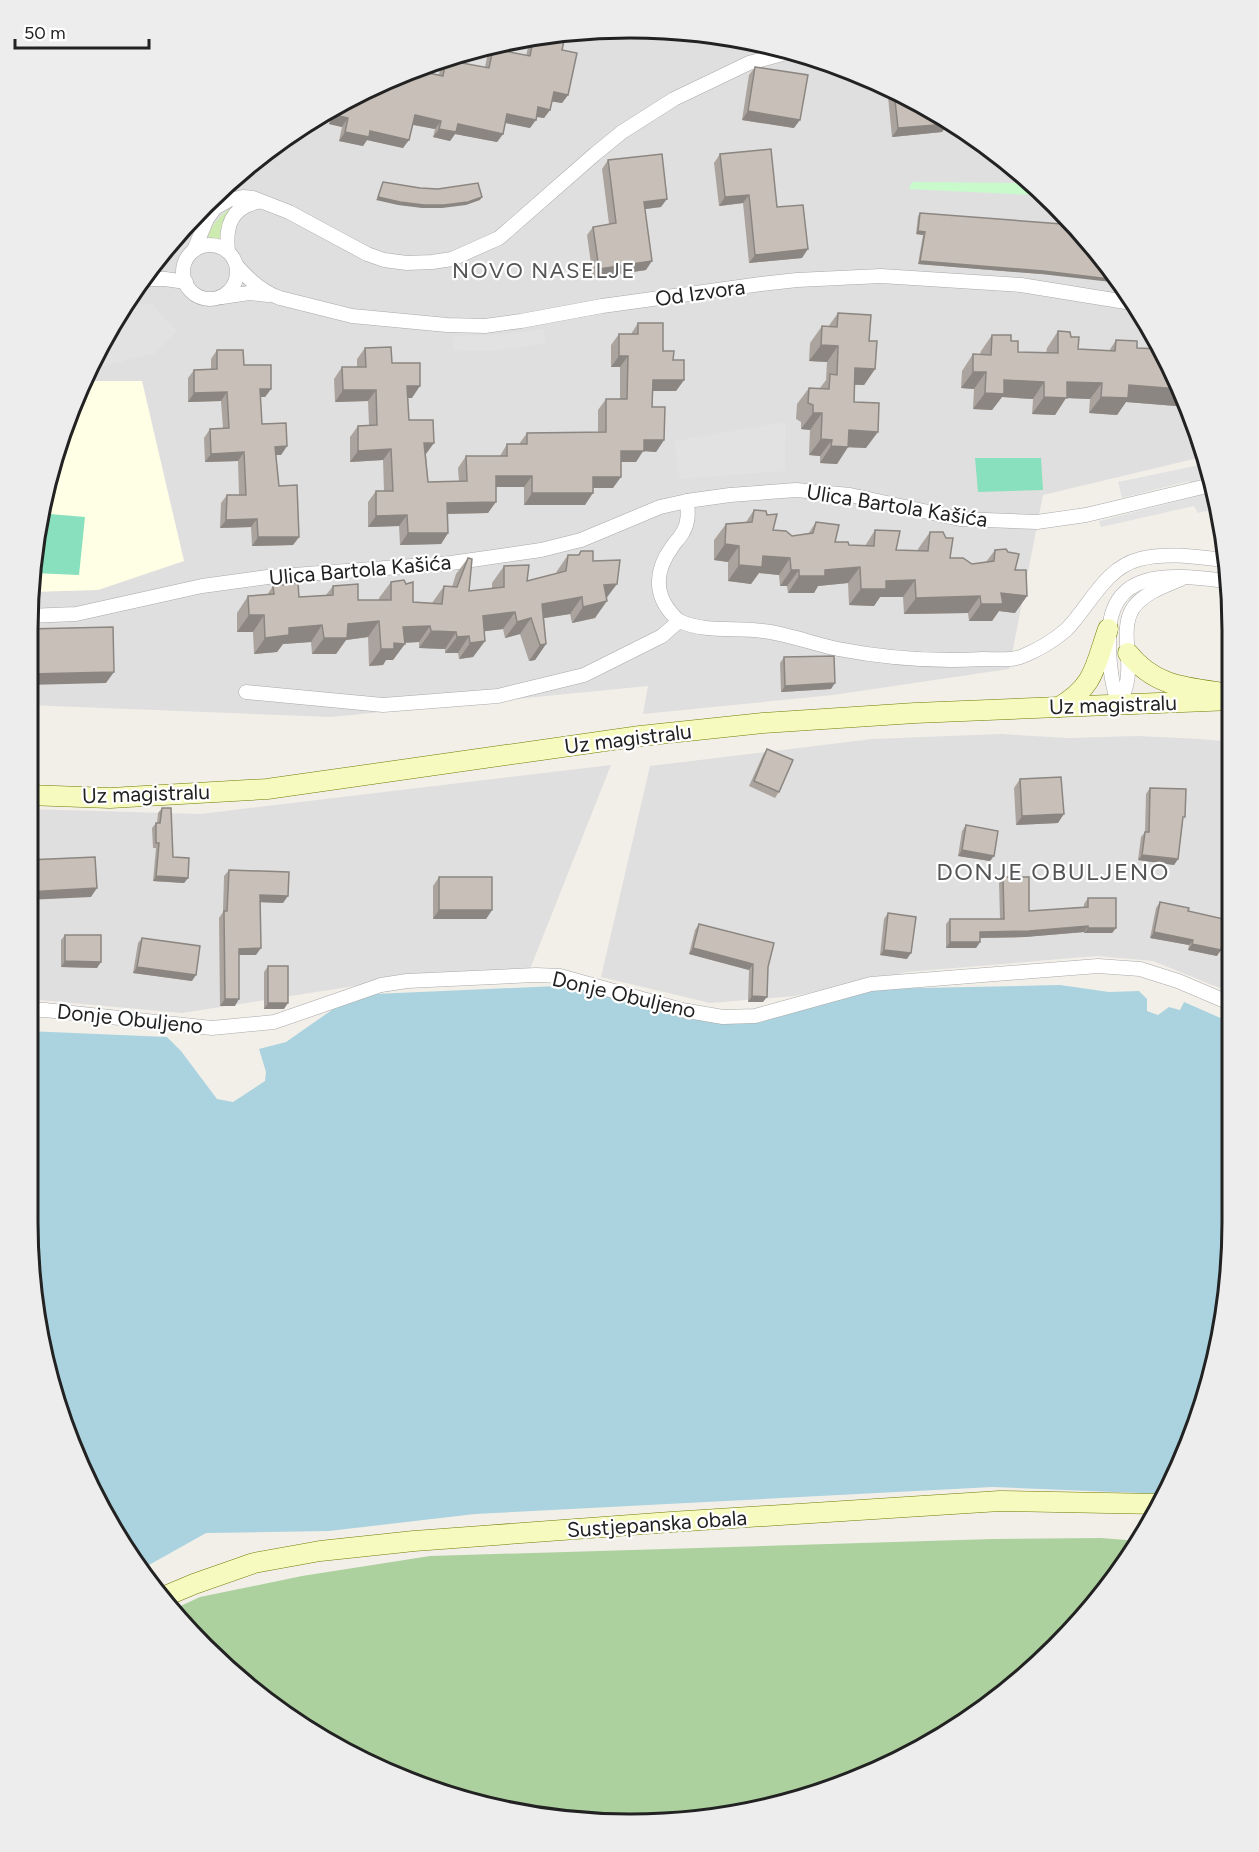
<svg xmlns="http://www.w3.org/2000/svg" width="1259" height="1852" viewBox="0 0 1259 1852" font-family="Figtree,sans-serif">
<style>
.residential{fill:#e0dfdf}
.education{fill:#ffffe5}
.grass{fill:#cdebb0}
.forest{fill:#add19e}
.park{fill:#c8facc}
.pitch{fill:#88e0be}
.parking{fill:#e2e2e2}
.water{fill:#aad3df}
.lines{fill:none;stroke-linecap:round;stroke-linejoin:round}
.street-casing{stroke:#a9a9a9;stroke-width:15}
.secondary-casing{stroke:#707d05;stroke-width:21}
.street{stroke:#fff;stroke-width:14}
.secondary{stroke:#f7fabf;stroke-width:20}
.wall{fill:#aba49e}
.shaded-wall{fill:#8b8681}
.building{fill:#c7bfb8;stroke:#8b8681;stroke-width:1.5}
.labels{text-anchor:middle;stroke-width:4.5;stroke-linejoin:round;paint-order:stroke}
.street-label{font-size:21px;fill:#222;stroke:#fff}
.neighbourhood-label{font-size:22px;letter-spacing:1.5px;fill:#555;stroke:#fff}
.quarter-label{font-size:24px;letter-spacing:1.5px;fill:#555;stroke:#fff}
.rim{fill:none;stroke:#222;stroke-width:3}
</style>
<rect width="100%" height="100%" fill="#f2efe9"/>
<!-- residential -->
<g class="residential">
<path d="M630 27 747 39 860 73 965 129 1056 204 1108 263 1170 363 1202 457 1043 495 1009 669 833 695 643 714 648 686 331 717 27 705V629L39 512 89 363 151 263 204 203 295 128 399 73 512 39Z"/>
<path d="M1001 734 1069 738 1138 736 1200 739 1232 742V993L1153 961 1097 956 907 972 795 996 710 1003 601 977 650 766 872 739Z"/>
<path d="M611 765 530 969 367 984 182 1013 28 999 29 919 27 918V809L200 814Z"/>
</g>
<!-- education -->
<path class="education" d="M83 381H142L184 561 98 590 31 592 39 512Z"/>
<!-- grass -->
<path class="grass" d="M230 208 222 225 219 240 208 237C210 225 222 215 230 208Z"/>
<!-- forest -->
<path class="forest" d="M1101 1538 1139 1541 1130 1558 1055 1649 996 1701 896 1763 747 1813 669 1824 551 1820 399 1779 328 1744 233 1676 174 1609 200 1597 302 1576 430 1556 993 1539Z"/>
<!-- park -->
<path class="park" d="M1021 175 1043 193 1033 195 909 189 912 182 1021 183Z"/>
<!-- pitch -->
<g class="pitch">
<path d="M975 458H1041L1043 490 978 492Z"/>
<path d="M38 513 85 517 79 575 33 573Z"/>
</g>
<!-- parking -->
<g class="parking">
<path d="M127 303 152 304 177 331 156 353 103 366 88 365Z"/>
<path d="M544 329 545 343 494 351 454 350 453 336 496 335Z"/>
<path d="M786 422 785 471 680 479 674 441Z"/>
<path d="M1204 464 1219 508 1198 513 1194 506 1101 527 1099 521 1194 497 1189 481 1122 498 1118 482Z"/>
<path d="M1220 514H1221L1224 550 1215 549Z"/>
</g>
<!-- water -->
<path class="water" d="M579 985 722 1023H758L874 989 1060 985 1109 992 1139 991 1147 999V1011L1158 1015 1169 1007 1180 1010 1184 1002 1232 1023V1222L1220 1340 1186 1453 1164 1494 992 1487 475 1514 329 1531 206 1533 140 1570 128 1557 73 1453 48 1379 27 1222V1031L167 1037 181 1051 217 1099 233 1102 265 1081 266 1072 259 1049 286 1042 339 1005 375 994Z"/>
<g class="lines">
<!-- street casing -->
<g class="street-casing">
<g id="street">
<circle cx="210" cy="272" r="27"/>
<path d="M194 250 207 219 215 208 229 200 243 197 253 198 289 212 367 254 384 260 407 263 432 262 452 259 499 238 595 154 622 132 674 99 749 63 790 52"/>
<path d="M228 251C225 225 232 207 258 202"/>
<path d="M237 266C249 280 262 292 280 298L352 316 447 325 485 326 521 321 602 306 761 284 797 280 881 276 1021 285 1132 303"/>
<path d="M141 279H165L186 282"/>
<path d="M222 297 249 293 268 295"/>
<path d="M28 616 76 614 202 586 268 577 451 563 541 550 581 540 660 507 687 501 730 495 796 490 850 495 960 519 1037 522 1086 515 1211 485"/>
<path d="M679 621C706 633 735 627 763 631 789 634 813 644 838 649 885 658 935 662 983 659 995 659 1012 661 1023 656 1038 650 1054 640 1066 630 1090 606 1104 568 1140 559 1167 552 1197 557 1225 560"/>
<path d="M246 692 383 705 498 696 584 675 662 636 679 621C654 599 653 573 672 547 675 542 680 538 683 532 689 522 688 512 687 501"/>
<path d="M1119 705C1111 684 1109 663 1109 641 1107 565 1174 575 1227 581"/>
<path d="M1119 705C1124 694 1128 684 1128 673 1130 652 1121 627 1133 608 1144 593 1164 586 1181 579"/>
<path d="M27 1010H45L212 1028 274 1022 381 985 407 981 536 975 560 976 682 1010 723 1017 755 1016 871 984 1098 966 1140 969 1178 981 1232 1004"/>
</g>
</g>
<!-- secondary casing -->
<g class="secondary-casing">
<g id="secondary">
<path d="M1128 653C1153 684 1180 687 1217 692"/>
<path d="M1059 707C1095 686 1095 666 1108 629"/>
<path d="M27 795 110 798 267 789 640 736 763 723 915 713 1232 700"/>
<path d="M163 1597 194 1584 254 1563 320 1551 414 1541 671 1522 1000 1501 1159 1504"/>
</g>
</g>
<!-- street -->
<use href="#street" class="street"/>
<!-- secondary -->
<use href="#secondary" class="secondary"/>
</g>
<!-- wall -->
<g class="wall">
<path d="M555 34 562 50 568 95 562 103 552 101 550 110 544 118 536 117 530 128 505 123 503 134 497 142 455 134 450 141 433 137 435 129 413 125 403 148 367 140 363 146 339 141 342 127 329 124 332 109 390 78H394L395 75 399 73 439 75 440 68 446 60 485 67 487 57 493 49 526 56 530 39 531 37Z"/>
<path d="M755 67 794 128 742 120 749 75Z"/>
<path d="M887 87 947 120 942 132 892 137Z"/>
<path d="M720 154 777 207 802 258 749 263 743 203 719 206 714 163Z"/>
<path d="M608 160 661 207 645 209 646 270 593 278 587 235 593 227 609 224 602 169Z"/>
<path d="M920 213 1041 274 918 264 923 235 916 234 918 216Z"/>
<path d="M838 313 869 341 875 369 864 385H855L854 402 866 448 848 447 837 464 820 463V456L809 455 810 430 801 429V422L796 419 797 404 809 388H820L826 380 827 362 809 361 810 343 822 326 828 327Z"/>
<path d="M638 323 663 351 673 360 684 380 676 391H653L652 407 664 440 656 452 643 451 636 462H621L613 488H593L585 505H524V487H496L488 513 448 514V533L441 544 400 545 399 526 368 527V502L376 491H384L383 460 350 462V437L358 426 369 425 368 401 335 402 334 379 342 367H357V359L365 348 392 363 412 398H407L409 420 426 454 428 482H459L458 468 466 456H500L507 444H519L527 433 598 432V410L606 399H620V367H611V345L619 334H631Z"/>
<path d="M1058 331 1071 337 1078 349 1109 351 1116 340 1137 348 1176 406 1126 402 1117 415 1089 413 1090 399 1066 398 1055 415 1032 414 1033 399 1002 397 992 410 973 409 974 389 961 388 962 371 973 354H980L981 351 992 335 1011 341 1018 352 1046 353 1047 348Z"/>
<path d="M217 350 244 365 271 389 265 397H260L262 424 287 446 281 455H276L279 486 299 537 293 545 252 546 251 527 220 528 221 503 227 495H239L238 461 205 462 204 438 210 429 223 428 221 401 188 402V378L194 370 211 369V359Z"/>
<path d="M754 510 767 515 773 530 792 536 808 534 816 522 835 542 849 545 865 546 875 530 896 550 918 551V549L930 532 950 558 972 564 986 562 995 550 1015 570 1027 596 1015 613 999 611 992 621H969L968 613 904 614 903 597H880L874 606 849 605 848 583 818 586 814 593H788L787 586H780L779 575 759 573 751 584 728 581V562L714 560V540L726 524 746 522Z"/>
<path d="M581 551 593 561 606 599 595 618 572 623 570 614 544 618 546 644 535 660 529 661 520 634 505 638 503 629 484 631 485 641 473 657 459 659 458 653H445V649L419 648V642L405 643 393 660H386L383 665 369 666 368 637 346 640 336 654H312L311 642 283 644 277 652 254 654 253 632H237V613L248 596 267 595 273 586 299 597 326 595 333 586 358 600H379V598L391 582 413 602 432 603 444 586 452 587 456 574 468 558 469 591 492 589V583L504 566 527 581 556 574 557 571 568 555H578Z"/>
<path d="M784 657 831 689 781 692 780 663Z"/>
<path d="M767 749 779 792 775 798 749 786 763 755Z"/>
<path d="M1020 779 1058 823 1016 825 1014 788Z"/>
<path d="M1150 788 1183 821 1178 859 1174 865 1138 860 1141 837 1145 832 1146 794Z"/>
<path d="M162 808 173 857 188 878 184 883 153 881 156 848H153L152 828 156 823H157L158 813Z"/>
<path d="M966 825 990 861 958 856 962 831Z"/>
<path d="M229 870 283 903 260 902 256 955H239L235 1006H220L219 918 223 912 224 876Z"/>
<path d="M439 877 492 910 486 919H433V886Z"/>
<path d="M1003 877 1029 911 1084 907V904L1088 898 1116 928 1112 933H1084V932L1025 937 980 938V942L976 948H946V924L950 919H1000L999 883Z"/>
<path d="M1160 902 1188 911 1217 956 1188 950 1189 945 1150 938 1156 908Z"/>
<path d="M888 913 907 959 880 955 884 919Z"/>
<path d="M699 924 768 967 763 1002H748L749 970 689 954 695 930Z"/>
<path d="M65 935 97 968 61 967V940Z"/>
<path d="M142 938 192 981 133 973 138 943Z"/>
<path d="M268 966 284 1009H264V972Z"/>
</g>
<!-- shaded-wall -->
<g class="shaded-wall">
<path d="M554 92 568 95 562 103 548 101Z"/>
<path d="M538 107 550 110 544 118 532 116Z"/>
<path d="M748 111 800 120 794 128 742 120Z"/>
<path d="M507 114 536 120 530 128 501 122Z"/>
<path d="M335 115 348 118 342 127 329 124Z"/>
<path d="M415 115 441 121 435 129 409 124Z"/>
<path d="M458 124 503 134 497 142 455 134 450 141 433 137 439 129Z"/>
<path d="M948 124 942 132 892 137 898 128Z"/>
<path d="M370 131 409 140 403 148 367 140 363 146 339 141 345 132Z"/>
<path d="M749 195 743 203 719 206 725 197Z"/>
<path d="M378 197H482L480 200 466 205 442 208H422L398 205 376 200Z"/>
<path d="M667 199 661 207 638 210 644 202Z"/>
<path d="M918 231 925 232 923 235 916 234Z"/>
<path d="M808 249 802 258 749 263 755 255Z"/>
<path d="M652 261 646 270 593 278 599 269Z"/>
<path d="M920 261 1043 271 1118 280 1120 283 1041 274 918 264Z"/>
<path d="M821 345 838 346 827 362 809 361Z"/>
<path d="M619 356H628L620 367H611Z"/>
<path d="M855 368 875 369 864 385 844 384Z"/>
<path d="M973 372H986L974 389 961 388Z"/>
<path d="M653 380H684L676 391H645Z"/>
<path d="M1004 380 1044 382 1033 399 1002 397 992 410 973 409 985 393Z"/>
<path d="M1067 382 1102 383 1090 399 1066 398 1055 415 1032 414 1044 397Z"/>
<path d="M1129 385 1179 389 1182 398 1176 406 1126 402 1117 415 1089 413 1101 397Z"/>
<path d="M407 386H420L412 398H399Z"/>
<path d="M260 389H271L265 397H254Z"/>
<path d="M343 390H376L368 401 335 402Z"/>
<path d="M227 392 221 401 188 402 194 393Z"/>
<path d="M813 413H822L810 430 801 429Z"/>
<path d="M849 430 878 432 866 448 843 447H848L837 464 820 463 831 446Z"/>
<path d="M821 439 832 440 820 456 809 455Z"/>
<path d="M644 440H664L656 452 643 451 636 462H613L621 451Z"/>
<path d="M424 443H434L426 454 416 455Z"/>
<path d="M287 446 281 455H269L275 447Z"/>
<path d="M391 449 383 460 350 462 358 451Z"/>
<path d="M244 452 238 461 205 462 211 454Z"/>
<path d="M496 476H532L524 487H488Z"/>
<path d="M593 477H621L613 488H585Z"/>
<path d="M532 493H593L585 505H524Z"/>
<path d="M496 502 488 513 439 514 447 503Z"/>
<path d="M407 515 399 526 368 527 376 516Z"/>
<path d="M257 519 251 527 220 528 226 520Z"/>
<path d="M408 533H448L441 544 400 545Z"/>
<path d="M258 537H299L293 545 252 546Z"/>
<path d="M725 544 739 546 728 562 714 560Z"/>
<path d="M763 556 790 558 779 575 759 573 751 584 728 581 739 565Z"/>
<path d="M860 567 848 583 818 586 814 593H788L799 576 825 570Z"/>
<path d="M791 570H799L787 586H780Z"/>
<path d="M915 580 903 597H880L874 606 849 605 861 589 886 581Z"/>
<path d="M617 584 605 600 604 585Z"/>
<path d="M1001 593 1027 596 1015 613 999 611 992 621H969L981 604Z"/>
<path d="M980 596 968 613 904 614 916 598Z"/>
<path d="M582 597 570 614 532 620 542 604Z"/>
<path d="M607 601 595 618 572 623 583 607Z"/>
<path d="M515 612 503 629 471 633 483 616Z"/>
<path d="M249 615H264L253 632H237Z"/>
<path d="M531 618 520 634 505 638 517 622Z"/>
<path d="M379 621 368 637 346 640 336 654H312L324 638 348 624Z"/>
<path d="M322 625 311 642 283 644 277 652 254 654 265 638 289 628Z"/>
<path d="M430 626 419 642 396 643 405 644 393 660H386L383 665 369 666 381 649 403 627Z"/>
<path d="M431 631 456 632 445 649 419 648Z"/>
<path d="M469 636 458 653H445L457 637Z"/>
<path d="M485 641 473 657 459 659 470 643Z"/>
<path d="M546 644 535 660 529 661 540 645Z"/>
<path d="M114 672 106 683 27 685 31 674Z"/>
<path d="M835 683 831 689 781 692 785 686Z"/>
<path d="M27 688H32L27 695Z"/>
<path d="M1064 814 1058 823 1016 825 1022 816Z"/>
<path d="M962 850 994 856 990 861 958 856Z"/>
<path d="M1142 855 1178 859 1174 865 1138 860Z"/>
<path d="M156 876 188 878 184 883 153 881Z"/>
<path d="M97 888 91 897 27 900V892Z"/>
<path d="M260 895 288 896 283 903 255 902Z"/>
<path d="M439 910H492L486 919H433Z"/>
<path d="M1088 926 1084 932 1025 937 976 938 980 932Z"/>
<path d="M1088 928H1116L1112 933H1084Z"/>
<path d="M1154 932 1193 940 1189 945 1150 938Z"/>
<path d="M950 942H980L976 948H946Z"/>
<path d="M1192 944 1221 950 1217 956 1188 950Z"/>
<path d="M261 948 256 955H234L239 949Z"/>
<path d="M693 948 753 964 749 970 689 954Z"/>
<path d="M884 950 911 953 907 959 880 955Z"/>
<path d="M65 961 101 962 97 968 61 967Z"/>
<path d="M137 967 196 975 192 981 133 973Z"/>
<path d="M752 996 767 997 763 1002H748Z"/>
<path d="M225 999H239L235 1006H220Z"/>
<path d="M268 1003H288L284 1009H264Z"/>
</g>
<!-- building -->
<g class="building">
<path d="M555 34 565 36 562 50 577 53 568 95 554 92 550 110 538 107 536 120 507 114 503 134 458 124 456 132 439 129 441 121 415 115 409 140 370 131 369 137 345 132 348 118 335 115 337 106 348 100 351 101V98L390 78 398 79 399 73 410 69 443 76 446 60 489 68 493 49 530 56 534 36Z"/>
<path d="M755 67 808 75 800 120 748 111Z"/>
<path d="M894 91 947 120 948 124 898 128Z"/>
<path d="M771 149 777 207 803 205 808 249 755 255 749 195 725 197 720 154Z"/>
<path d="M662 154 667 199 644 202 652 261 599 269 593 227 616 223 608 160Z"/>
<path d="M383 182 420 188 438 189 478 183 482 197 468 202 444 205H424L400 202 378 197Z"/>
<path d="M920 213 1075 225 1108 263 1118 280 1043 271 920 261 925 232 918 231Z"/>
<path d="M838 313 871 315 869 341H877L875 369 855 368 854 402 879 403 878 432 849 430 848 447 831 446 832 440 821 439 822 413H813V405L808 403 809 388 829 389 830 374 837 375 838 346 821 345 822 326 837 327Z"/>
<path d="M638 323H663V351H674L673 360H684V380H653L652 407H665L664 440H644V451H621V477H593V493H532V476H496V502L447 503 448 533H408L407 515 376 516V491H393L391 449 358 451V426L377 425 376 390H343L342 367H366L365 348 391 347 392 363H420V386H407L409 420H433L434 443H424L428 482 467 481 466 456H507V444H527V433L606 432V399H627L628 356H619V334H638Z"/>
<path d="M1058 331 1070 332 1071 337H1079L1078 349 1115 351 1116 340 1137 341V348L1161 349 1170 363 1179 389 1129 385 1128 398 1101 397 1102 383 1067 382V398L1044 397V382L1004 380V394L985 393 986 372H973V354L991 355 992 335H1011V341H1018V352L1058 353Z"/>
<path d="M217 350H243L244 365H271V389H260L262 424 286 423 287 446 275 447 279 486 297 485 299 537H258L257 519 226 520 227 495H246L244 452 211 454 210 429 229 428 227 392 194 393V370L217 369Z"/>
<path d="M754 510 766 511 767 515 777 514 773 530 786 531 792 536 813 533 816 522 839 525 835 542H848L849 545 874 546 875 530 900 531 896 550 928 551 930 532H943L946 538H953L950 558H963L972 564 994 561 995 550 1006 549 1008 552 1019 554 1015 570H1026L1027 596 1001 593 1003 604H981L980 596 916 598 915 580 886 581V589H861L860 567 825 570V576H799V570H791L790 558 763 556 762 567 739 565V546L725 544 726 524 752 522Z"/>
<path d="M581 551H593V561L620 560 617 584 604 585 607 601 583 607 582 597 542 604 546 644 540 645 531 618 517 622 515 612 483 616 485 641 470 643 469 636 457 637 456 632 431 631 430 626 403 627 405 644 394 643V649H381L379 621 348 624 347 638H324L322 625 289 628V635L265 638 264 615H249L248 596 274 594 273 586 298 583 299 597 333 595V586L358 584V600H391V582L404 580 406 584 413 582V602L442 604 444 586 457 587 468 558 472 559 469 591 504 587V566L529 565 527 581 566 571 568 555H579Z"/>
<path d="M113 627 114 672 31 674 32 688H27V629Z"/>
<path d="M834 656 835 683 785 686 784 657Z"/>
<path d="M767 749 793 760 779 792 754 781Z"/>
<path d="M1061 777 1064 814 1022 816 1020 779Z"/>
<path d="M1150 788 1186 789 1185 817H1183L1178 859 1142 855 1145 832H1149Z"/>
<path d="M162 808H171L173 857 189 858 188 878 156 876 159 843H156V823H160Z"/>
<path d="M966 825 998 831 994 856 962 850Z"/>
<path d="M95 857 97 888 27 892V860Z"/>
<path d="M229 870 289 872 288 896 260 895 261 948 239 949V999H225L224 911H227Z"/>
<rect x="439" y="877" width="53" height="33"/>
<path d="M1003 877H1029V911L1088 907V898H1116V928H1088V926L1029 931 980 932V942H950V919H1004Z"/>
<path d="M1160 902 1189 908 1188 911 1228 920 1221 950 1192 944 1193 940 1154 932Z"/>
<path d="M888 913 916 917 911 953 884 950Z"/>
<path d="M699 924 774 943 768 967 767 997 752 996 753 964 693 948Z"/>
<path d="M65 935H101V962L65 961Z"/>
<path d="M142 938 200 946 196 975 137 967Z"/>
<rect x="268" y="966" width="20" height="37"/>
</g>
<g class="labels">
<!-- street labels -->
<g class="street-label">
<text transform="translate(700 293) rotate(-8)" y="7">Od Izvora</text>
<text transform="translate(897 506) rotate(9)" y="7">Ulica Bartola Kašića</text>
<text transform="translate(360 570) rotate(-5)" y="7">Ulica Bartola Kašića</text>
<text transform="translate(1113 705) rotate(-2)" y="7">Uz magistralu</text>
<text transform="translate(628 739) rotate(-7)" y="7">Uz magistralu</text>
<text transform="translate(146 794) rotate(-2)" y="7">Uz magistralu</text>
<text transform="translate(624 995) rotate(13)" y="7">Donje Obuljeno</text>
<text transform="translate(130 1019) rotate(6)" y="7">Donje Obuljeno</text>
<text transform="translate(657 1524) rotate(-4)" y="7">Sustjepanska obala</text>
</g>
<!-- neighbourhood labels -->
<g class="neighbourhood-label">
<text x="544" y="278">NOVO NASELJE</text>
</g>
<!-- quarter labels -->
<g class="quarter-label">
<text x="1053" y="880">DONJE OBULJENO</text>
</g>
</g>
<!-- crop -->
<path d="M0 0H1259V1852H0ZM630 38H630A592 592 0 0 1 1222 630V1222A592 592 0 0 1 630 1814H630A592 592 0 0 1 38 1222V630A592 592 0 0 1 630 38Z" fill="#ededed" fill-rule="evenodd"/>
<path class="rim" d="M630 38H630A592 592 0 0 1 1222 630V1222A592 592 0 0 1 630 1814H630A592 592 0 0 1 38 1222V630A592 592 0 0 1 630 38Z"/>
<!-- scale -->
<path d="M15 39v9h134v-9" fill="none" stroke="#222222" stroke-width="3"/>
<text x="24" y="39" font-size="18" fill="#222222" stroke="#ffffff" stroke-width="4.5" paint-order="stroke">50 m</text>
</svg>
